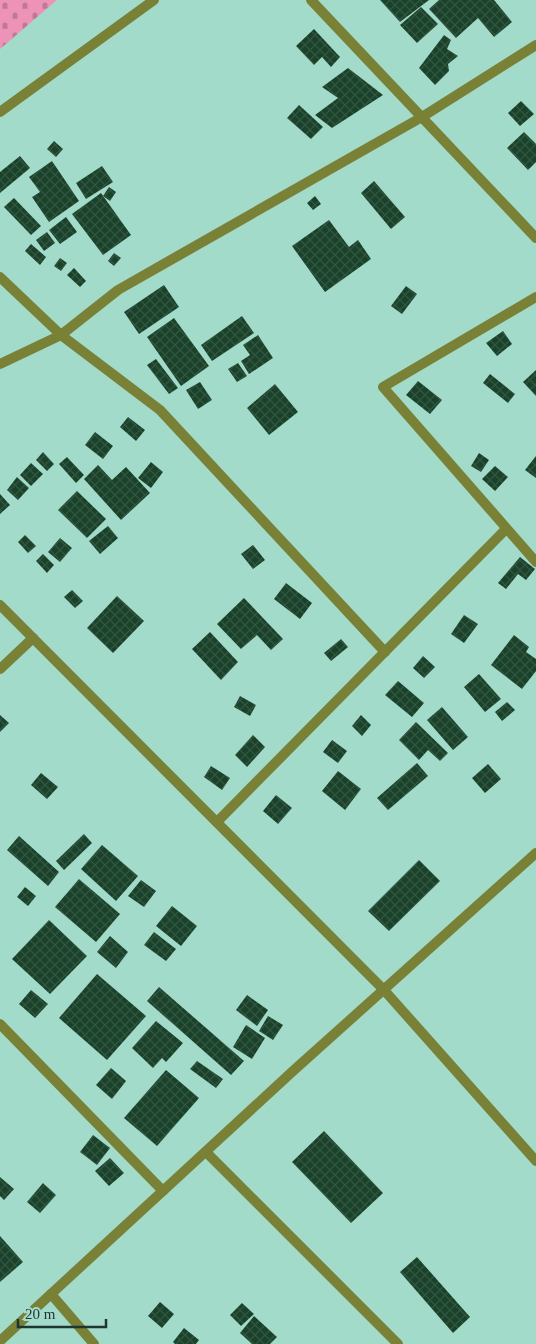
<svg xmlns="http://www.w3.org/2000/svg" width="536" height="1344" viewBox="0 0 536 1344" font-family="'Times New Roman',serif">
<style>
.cemetery{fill:url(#cemetery-stones)}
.building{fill:url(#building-cross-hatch)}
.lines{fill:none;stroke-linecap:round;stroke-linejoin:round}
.minor{stroke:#798137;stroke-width:10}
</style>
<defs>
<pattern id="cemetery-stones" width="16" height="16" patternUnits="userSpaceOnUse" patternTransform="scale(1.25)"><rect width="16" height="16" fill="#ed93b7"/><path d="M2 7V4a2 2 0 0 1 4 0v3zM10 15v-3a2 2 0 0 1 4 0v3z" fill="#bf7995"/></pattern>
<pattern id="building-cross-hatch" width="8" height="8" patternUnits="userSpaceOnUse" patternTransform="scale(1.25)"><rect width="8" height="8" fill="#1a422a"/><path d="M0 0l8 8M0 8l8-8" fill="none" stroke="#325541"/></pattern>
</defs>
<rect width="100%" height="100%" fill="#a3dbcb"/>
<!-- cemetery -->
<path class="cemetery" d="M0 0H57L0 49Z"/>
<!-- building -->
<g class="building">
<path d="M380 0H429L400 22Z"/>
<path d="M439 0H494L512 22 494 37 478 18 456 38 429 9Z"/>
<path d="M421 7 438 24 417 43 400 25Z"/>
<path d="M314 29 340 57 331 67 322 57 314 65 296 46Z"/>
<path d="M444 35 451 40 447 49 458 56 448 64 449 71 435 85 419 68Z"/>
<path d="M348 68 383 95 332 128 315 115 338 98 322 87Z"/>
<path d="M521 101 534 114 520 126 508 113Z"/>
<path d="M299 105 323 127 311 139 287 118Z"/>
<path d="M524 132 536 144V162L528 170 507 148Z"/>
<path d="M54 141 63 149 56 157 47 149Z"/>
<path d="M20 156 30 168 0 193V172Z"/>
<path d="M52 161 79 201 49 222 32 197 40 192 29 177Z"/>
<path d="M102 166 113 182 86 199 76 183Z"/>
<path d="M374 181 405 217 391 229 361 193Z"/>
<path d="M109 187 116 192 110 201 103 196Z"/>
<path d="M101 193 131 235 103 255 72 214Z"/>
<path d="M315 196 321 204 313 210 307 203Z"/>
<path d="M14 198 41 226 31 235 4 207Z"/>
<path d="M66 217 77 232 60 244 49 230Z"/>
<path d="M329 220 349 247 358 240 371 259 325 292 292 246Z"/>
<path d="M47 232 55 243 44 251 36 240Z"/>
<path d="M31 244 46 257 40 265 25 251Z"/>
<path d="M114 253 121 258 114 266 108 261Z"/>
<path d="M60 258 67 263 61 271 54 266Z"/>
<path d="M74 268 86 281 80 287 67 275Z"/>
<path d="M164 285 179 307 139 334 124 312Z"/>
<path d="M406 286 417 294 402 314 391 306Z"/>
<path d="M242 316 254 333 212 361 201 345Z"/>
<path d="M174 318 209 366 181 386 147 337Z"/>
<path d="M503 331 512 344 497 356 486 343Z"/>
<path d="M258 335 273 358 249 374 241 361 250 355 243 345Z"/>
<path d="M156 359 178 388 169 394 147 365Z"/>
<path d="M238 363 247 376 237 382 228 369Z"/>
<path d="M536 370V396L523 382Z"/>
<path d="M490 374 515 394 508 403 483 383Z"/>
<path d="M418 381 442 400 430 414 406 395Z"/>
<path d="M200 382 212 400 198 409 186 390Z"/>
<path d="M275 384 298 412 269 435 247 408Z"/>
<path d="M128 417 145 430 136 441 120 427Z"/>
<path d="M95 432 113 446 103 459 85 445Z"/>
<path d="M43 452 54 464 47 471 36 460Z"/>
<path d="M479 453 489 460 481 472 471 466Z"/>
<path d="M536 456V478L525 470Z"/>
<path d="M67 457 84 475 76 483 59 464Z"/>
<path d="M151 462 163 472 151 488 138 478Z"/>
<path d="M31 463 43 474 31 486 20 475Z"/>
<path d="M98 465 112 480 126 467 150 493 121 520 84 479Z"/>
<path d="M495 466 508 477 495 491 482 479Z"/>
<path d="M17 477 29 488 18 500 7 490Z"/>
<path d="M77 491 106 519 87 538 58 510Z"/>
<path d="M0 494 10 505 0 514Z"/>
<path d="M108 526 118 538 100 554 89 541Z"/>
<path d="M25 535 36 546 28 553 18 542Z"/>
<path d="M60 538 72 548 60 562 48 552Z"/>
<path d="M253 545 265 560 253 569 241 554Z"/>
<path d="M43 554 54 565 47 573 36 561Z"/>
<path d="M520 557 535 569 526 580 518 574 506 589 498 583Z"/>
<path d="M286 583 312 603 300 619 274 599Z"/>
<path d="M72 590 83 601 75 608 64 597Z"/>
<path d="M117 596 144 621 113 653 87 628Z"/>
<path d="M244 598 283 639 271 650 257 635 241 649 217 624Z"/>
<path d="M464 615 478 624 464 643 451 634Z"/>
<path d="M210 632 238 662 221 680 192 649Z"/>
<path d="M514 635 529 647 526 652 536 659V671L522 689 491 665Z"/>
<path d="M341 639 348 647 331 661 324 653Z"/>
<path d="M423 656 435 667 424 678 413 668Z"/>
<path d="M479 674 501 699 485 712 464 687Z"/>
<path d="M398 681 424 703 412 717 385 695Z"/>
<path d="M240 696 256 705 250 716 234 707Z"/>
<path d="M507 702 515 710 502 721 495 712Z"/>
<path d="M442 707 468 737 453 750 427 720Z"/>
<path d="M0 715 9 723 0 732Z"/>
<path d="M361 715 371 725 362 736 352 726Z"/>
<path d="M416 722 448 753 440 761 428 750 419 760 399 740Z"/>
<path d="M253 735 265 747 247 767 235 755Z"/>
<path d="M332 740 347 751 338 763 323 752Z"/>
<path d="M417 763 428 776 388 810 377 798Z"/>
<path d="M488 764 501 779 485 793 472 778Z"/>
<path d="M211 766 230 778 222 790 204 777Z"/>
<path d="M338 771 361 789 345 810 322 791Z"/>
<path d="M41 773 58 787 47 799 31 785Z"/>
<path d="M276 795 292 808 278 824 263 811Z"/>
<path d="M84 834 92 843 64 870 56 861Z"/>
<path d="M19 836 59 872 48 886 7 850Z"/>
<path d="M102 845 138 876 116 901 81 869Z"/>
<path d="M419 860 440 881 389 931 368 911Z"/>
<path d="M79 879 120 914 96 942 55 907Z"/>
<path d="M141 880 156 891 144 907 128 896Z"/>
<path d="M25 887 36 896 28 906 17 897Z"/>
<path d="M172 906 197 926 181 946 156 926Z"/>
<path d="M49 920 87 956 50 994 12 959Z"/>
<path d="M154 932 176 949 166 961 144 945Z"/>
<path d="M110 936 128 952 116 968 97 952Z"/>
<path d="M97 974 146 1016 107 1060 59 1018Z"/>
<path d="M159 987 244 1061 231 1075 147 1001Z"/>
<path d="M31 990 48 1004 35 1018 19 1004Z"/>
<path d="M247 995 268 1010 257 1026 236 1010Z"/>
<path d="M268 1016 283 1025 273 1040 259 1031Z"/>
<path d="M156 1021 183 1043 166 1062 162 1058 153 1068 132 1048Z"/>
<path d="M246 1025 265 1038 252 1059 233 1047Z"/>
<path d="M197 1061 223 1079 216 1088 190 1069Z"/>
<path d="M111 1068 126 1081 112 1099 96 1085Z"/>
<path d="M166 1070 199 1098 157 1146 124 1118Z"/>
<path d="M324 1131 383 1193 351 1223 292 1162Z"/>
<path d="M93 1135 110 1148 97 1165 80 1152Z"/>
<path d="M110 1158 124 1173 109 1186 95 1171Z"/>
<path d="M0 1177 14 1189 4 1200 0 1196Z"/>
<path d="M43 1183 56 1195 40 1213 27 1202Z"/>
<path d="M0 1236 23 1262 0 1282Z"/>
<path d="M417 1257 470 1317 453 1333 400 1272Z"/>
<path d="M160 1302 174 1314 162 1328 148 1316Z"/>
<path d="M242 1303 254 1314 241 1326 230 1315Z"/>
<path d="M254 1316 277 1337 270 1344H252L240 1333Z"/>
<path d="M184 1328 199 1340 196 1344H175L173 1342Z"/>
</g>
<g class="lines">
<!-- minor -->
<g class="minor">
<path d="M311 0 536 238"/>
<path d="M0 112 154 0"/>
<path d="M0 277 61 335 118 290 422 117 536 45"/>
<path d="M536 297 383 387 536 562"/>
<path d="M0 364 61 335 160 410 385 652"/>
<path d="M0 605 384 990 536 1161"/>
<path d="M0 669 33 638"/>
<path d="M217 822 506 529"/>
<path d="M0 1024 163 1191"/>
<path d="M206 1152 398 1344"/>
<path d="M51 1294 94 1344"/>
<path d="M0 1341 293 1071 536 853"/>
</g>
</g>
<!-- scale -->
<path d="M18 1319v8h88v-8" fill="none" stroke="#1f3630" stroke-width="2.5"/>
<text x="25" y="1319" font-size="15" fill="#1f3630" stroke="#a3dbcb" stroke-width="4" paint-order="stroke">20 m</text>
</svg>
